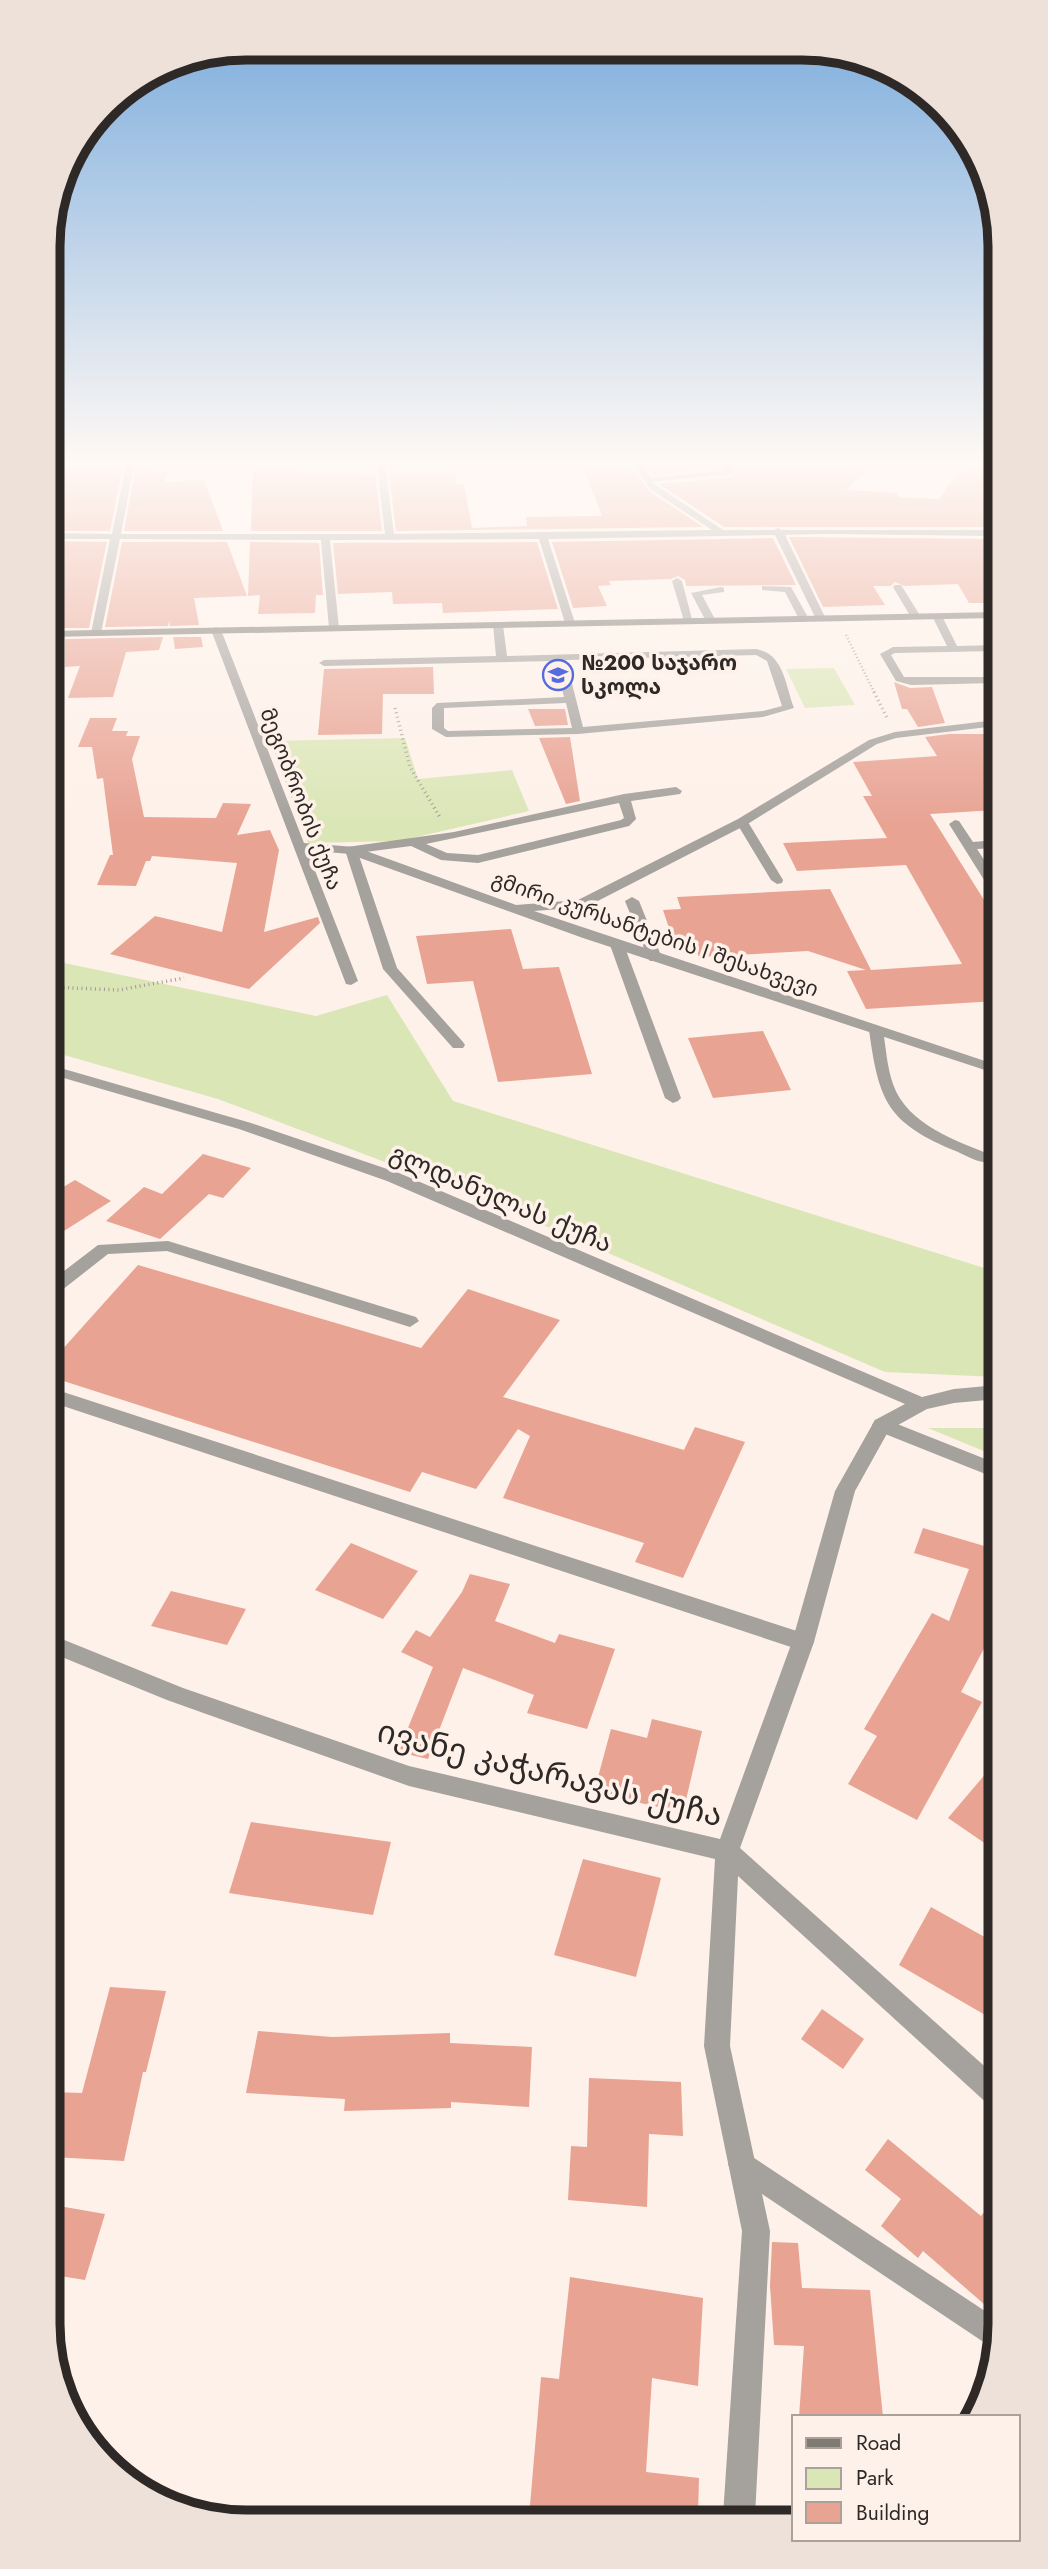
<svg xmlns="http://www.w3.org/2000/svg" width="1048" height="2569" viewBox="0 0 1048 2569" font-family="Jost,'Noto Sans Georgian',sans-serif">
<style>
.green{fill:#dbe6b7}
.building{fill:#e8a393}
.lines{fill:none;stroke-linecap:round;stroke-linejoin:round}
.path-far1{stroke:#a49a94;stroke-width:2.5;stroke-dasharray:1 2.5;stroke-linecap:butt}
.path{stroke:#a49a94;stroke-width:3.5;stroke-dasharray:1 3.5;stroke-linecap:butt}
.lane{fill:#a5a19d;fill-rule:evenodd}
.street{fill:#a5a19d;fill-rule:evenodd}
.secondary{fill:#7f7a73;fill-rule:evenodd}
.labels{text-anchor:middle;stroke-width:7;stroke-linejoin:round;paint-order:stroke}
.far-poi-label{font-size:21px;font-weight:bold;fill:#2e2926;stroke:#fef1e9;text-anchor:start}
.far-street-label{font-size:21px;fill:#2e2926;stroke:#fef1e9}
.street-label{font-size:26px;fill:#2e2926;stroke:#fef1e9}
.near-street-label{font-size:32px;fill:#2e2926;stroke:#fef1e9}
.rim{fill:none;stroke:#2e2926;stroke-width:9}
</style>
<rect width="100%" height="100%" fill="#fef1e9"/>
<!-- green -->
<g class="green">
<path d="M834 668 855 705 805 708 786 669Z"/>
<path d="M405 738 418 779 512 770 529 811 399 841 308 843 270 741Z"/>
<path d="M50 960 316 1016 387 995 453 1101 997 1272 998 1377 885 1372 480 1198 218 1099 50 1051Z"/>
<path d="M928 1428H998V1457Z"/>
</g>
<!-- building -->
<g class="building">
<path d="M56 465H123L110 531H49L48 479Z"/>
<path d="M136 465H155L153 471H169L165 482 204 479 223 531H124Z"/>
<path d="M253 465H302L300 473 361 471 362 474H375L382 531H251Z"/>
<path d="M583 465H631L649 491 703 527 396 531 389 473H455L457 484H464L472 528 527 526 526 517 602 516Z"/>
<path d="M645 465H722V468L652 475Z"/>
<path d="M736 465H874L846 490 898 493V497L939 499 958 471 964 472 969 465H995V527H724L659 484 732 477Z"/>
<path d="M789 537 995 539V603H969L958 584 904 586 895 582 891 586H873L885 605 823 607Z"/>
<path d="M773 538 796 585 686 586 685 580 678 576 671 579 609 581 611 585 598 586 607 606 573 608 552 542Z"/>
<path d="M49 541 107 542 89 628H64V612L49 613Z"/>
<path d="M122 542H227L247 596 194 598 199 625 170 626 169 621 168 626 105 627Z"/>
<path d="M250 542 319 543 323 595H316L315 613 258 614 260 595 248 596Z"/>
<path d="M537 542 558 609 443 613 442 603 393 604 392 592 338 594 333 543Z"/>
<path d="M163 637 159 650 126 652 113 697 68 698 80 666 65 667V639Z"/>
<path d="M173 637H201L203 647 175 649Z"/>
<path d="M433 667 434 694H383L382 734 318 735 324 669Z"/>
<path d="M894 682 910 688 932 687 945 723 918 727 907 709H902Z"/>
<path d="M528 709H565L568 725 535 726Z"/>
<path d="M90 718H117L112 731H128L126 736H140L132 759 144 817 216 818 223 803 251 804 237 835 270 830 279 850 264 932 318 917 320 923 249 989 110 954 155 916 222 932 237 863 152 856 150 861H146L136 886 97 885 110 855H113L103 778 97 779 92 747H78Z"/>
<path d="M949 734H985L996 748V810L930 814 996 919V1001L866 1009 847 971 866 970 808 951 699 957 694 945 675 946 663 910 681 909 677 897 830 889 871 970 962 964 906 865 797 871 783 843 887 838 863 796H872L853 762 937 756 925 737Z"/>
<path d="M570 737 580 801 566 804 539 738Z"/>
<path d="M511 929 523 969 559 967 592 1074 498 1082 473 981 427 984 416 936Z"/>
<path d="M763 1031 791 1090 713 1098 688 1038Z"/>
<path d="M203 1154 251 1168 223 1198 209 1194 160 1239 106 1221 144 1187 162 1194Z"/>
<path d="M75 1180 111 1201 64 1231 51 1223 50 1195Z"/>
<path d="M138 1265 421 1348 468 1289 560 1320 503 1397 684 1450 695 1427 745 1442 683 1578 635 1562 644 1543 503 1498 530 1436 518 1429 476 1489 422 1472 410 1492 51 1377V1362Z"/>
<path d="M923 1528 998 1550V1622L961 1692 982 1702 917 1820 848 1784 877 1736 864 1729 932 1613 949 1621 969 1569 914 1553Z"/>
<path d="M351 1543 418 1571 383 1619 315 1590Z"/>
<path d="M470 1574 510 1584 495 1621 555 1643 559 1634 615 1649 587 1729 527 1713 534 1695 463 1668 428 1759 398 1752 433 1667 401 1652 416 1630 430 1637 462 1592Z"/>
<path d="M171 1591 246 1609 227 1645 151 1626Z"/>
<path d="M652 1719 702 1731 683 1813 594 1792 611 1729 647 1738Z"/>
<path d="M999 1758V1853L948 1818Z"/>
<path d="M251 1822 391 1842 373 1915 229 1893Z"/>
<path d="M583 1859 661 1878 636 1977 554 1955Z"/>
<path d="M931 1907 999 1945V2023L899 1965Z"/>
<path d="M110 1987 166 1991 146 2072H143L124 2161 53 2157V2092L82 2093Z"/>
<path d="M822 2009 864 2039 843 2069 801 2039Z"/>
<path d="M258 2031 332 2037 450 2033V2043L532 2047 529 2107 451 2102V2108L344 2111 345 2099 246 2093Z"/>
<path d="M589 2078 681 2082 683 2136 649 2134 647 2207 568 2200 571 2146 587 2147Z"/>
<path d="M888 2139 981 2216 1000 2191V2318L923 2251 918 2258 881 2226 901 2199 865 2170Z"/>
<path d="M53 2205 105 2214 85 2280 54 2275Z"/>
<path d="M772 2242 798 2243 802 2288 870 2290 883 2417H799L804 2346 774 2345 770 2286Z"/>
<path d="M570 2277 703 2298 698 2386 652 2378 646 2472 699 2478 698 2514 643 2508V2516L529 2517 541 2377 559 2379Z"/>
</g>
<g class="lines">
<!-- path-far1 -->
<path class="path-far1" d="M846 635 875 694"/>
<!-- path -->
<g class="path">
<path d="M874 692 887 718"/>
<path d="M395 708 410 767 441 819"/>
<path d="M50 987 119 990 184 978"/>
</g>
<!-- lane -->
<g class="lane">
<path d="M725 465H733L732 474 648 482 644 479 724 470Z"/>
<path d="M778 528 783 531 826 619 825 621 816 619 773 531Z"/>
<path d="M677 578 682 581 693 623 684 621 672 581Z"/>
<path d="M895 585H901L921 617 920 619H912L893 587Z"/>
<path d="M762 586 791 587 809 619 808 621H800L785 592 762 590Z"/>
<path d="M721 587 724 588V592L702 595 716 621 707 623 691 593Z"/>
<path d="M933 614H941L957 646 995 645V651L895 653 891 655 904 677H996V683L911 685 896 681 880 654 893 647 947 646 932 616Z"/>
<path d="M498 622 503 625 507 656 756 649C784 654 785 684 794 708L763 717 578 734 446 737 432 729V708L437 703 564 697 555 661 324 666 319 663 324 660 496 656 493 625ZM756 655 767 661 782 706 763 711 583 727 566 660ZM566 703 572 728 448 731 444 728V708Z"/>
<path d="M676 787 682 791 680 794 631 801 636 819 629 826 478 863 441 860 411 846 358 853 397 968 463 1042 465 1045 463 1048H453L383 969 345 850 347 847 454 832 624 794ZM619 803 624 818 621 820 478 855 447 853 426 844Z"/>
<path d="M742 818 748 822 783 880 782 883 777 884 771 880 736 822Z"/>
<path d="M955 820 959 821 973 842 996 840V848L977 849 996 878V892L991 891 949 824Z"/>
<path d="M632 897 639 901 662 958 660 961H650L648 958 625 901Z"/>
<path d="M617 941 624 945 681 1098 678 1101 673 1103 665 1098 610 945Z"/>
<path d="M876 1026 883 1030C886 1048 887 1067 893 1084 907 1125 957 1141 994 1156L996 1159 994 1162C982 1165 969 1157 958 1152 887 1123 879 1102 869 1030Z"/>
<path d="M168 1241 416 1317 419 1321 410 1327 167 1251 108 1254 57 1294 51 1296V1281L98 1245Z"/>
<path d="M51 1388 803 1633 811 1636 814 1642 811 1648 803 1651 51 1402Z"/>
<path d="M882 1418 998 1464V1479L875 1430 872 1425 875 1420Z"/>
<path d="M742 2150 1000 2321 997 2351 732 2174 728 2164 732 2154Z"/>
</g>
<!-- street -->
<g class="street">
<path d="M126 465H134L121 534H385L377 465H385L394 534 712 530 650 489 634 465H642L656 485 723 530H995V536L827 534 548 539 575 623 570 626 565 623 539 539 330 540 339 628 334 631 329 628 321 540 120 539 101 633 96 636 91 633 110 539H49V533L112 534Z"/>
<path d="M216 627 221 630 304 843 355 847 516 905 578 900 738 819 869 740 895 732 996 720V726L896 738 877 744 746 825 586 907 534 911 997 1065V1074L583 938 349 854 307 850 358 981 351 985 346 984 211 630Z"/>
<path d="M50 1065 251 1123 399 1173 922 1397 954 1389 998 1385V1399L954 1403 927 1409 889 1430 855 1491 814 1642 740 1848 1000 2080V2111L991 2107 738 1876 730 2046 770 2231 755 2516H723L742 2231 704 2046 715 1859 409 1786 167 1700 52 1653V1635L183 1688 409 1766 720 1839 792 1642 835 1491 875 1420 905 1404 387 1181 239 1129 50 1074Z"/>
</g>
<!-- secondary -->
<path class="secondary" d="M995 612V618L49 637V631Z"/>
</g>
<!-- sky -->
<linearGradient id="sky" x2="0" y2="1"><stop stop-color="#78aadc"/><stop offset="0.56" stop-color="#fff9f5"/><stop offset="1" stop-color="#fff9f5" stop-opacity="0"/></linearGradient>
<rect width="1048" height="825" fill="url(#sky)"/>
<!-- icons -->
<defs>
<g id="school-ring" transform="scale(1.575)"><circle r="9.5" fill="#fef1e9" stroke="#576be1" stroke-width="1.5"/><path d="M0-5L7-2L0 1L-7-2ZM-4 1L0 2.5L4 1V4Q0 6-4 4Z" fill="#576be1"/></g>
</defs>
<g fill-rule="evenodd">
<use href="#school-ring" x="558" y="675"/>
</g>
<g class="labels">
<!-- far-poi labels -->
<g class="far-poi-label">
<text x="581" y="670">№200 საჯარო<tspan x="581" dy="24">სკოლა</tspan></text>
</g>
<!-- far-street labels -->
<g class="far-street-label">
<text transform="translate(301 799) rotate(69)" y="7">მეგობრობის ქუჩა</text>
<text transform="translate(655 934) rotate(19)" y="7">გმირი კურსანტების I შესახვევი</text>
</g>
<!-- street labels -->
<g class="street-label">
<text transform="translate(501 1198) rotate(23)" y="9">გლდანულას ქუჩა</text>
</g>
<!-- near-street labels -->
<g class="near-street-label">
<text transform="translate(550 1773) rotate(14)" y="11">ივანე კაჭარავას ქუჩა</text>
</g>
</g>
<!-- crop -->
<path d="M0 0H1048V2569H0ZM246 60H802A186 186 0 0 1 988 246V2324A186 186 0 0 1 802 2510H246A186 186 0 0 1 60 2324V246A186 186 0 0 1 246 60Z" fill="#ede1d9" fill-rule="evenodd"/>
<path class="rim" d="M246 60H802A186 186 0 0 1 988 246V2324A186 186 0 0 1 802 2510H246A186 186 0 0 1 60 2324V246A186 186 0 0 1 246 60Z"/>
<!-- legend -->
<rect x="792" y="2415" width="228" height="126" fill="#fef1e9" stroke="#aba19b" stroke-width="2"/>
<rect x="806" y="2438" width="35" height="10" fill="#7f7a73" stroke="#aba19b" stroke-width="2"/>
<text x="856" y="2450" font-size="21" fill="#2e2926">Road</text>
<rect x="806" y="2468" width="35" height="21" fill="#dbe6b7" stroke="#aba19b" stroke-width="2"/>
<text x="856" y="2485" font-size="21" fill="#2e2926">Park</text>
<rect x="806" y="2502" width="35" height="21" fill="#e8a393" stroke="#aba19b" stroke-width="2"/>
<text x="856" y="2520" font-size="21" fill="#2e2926">Building</text>
</svg>
